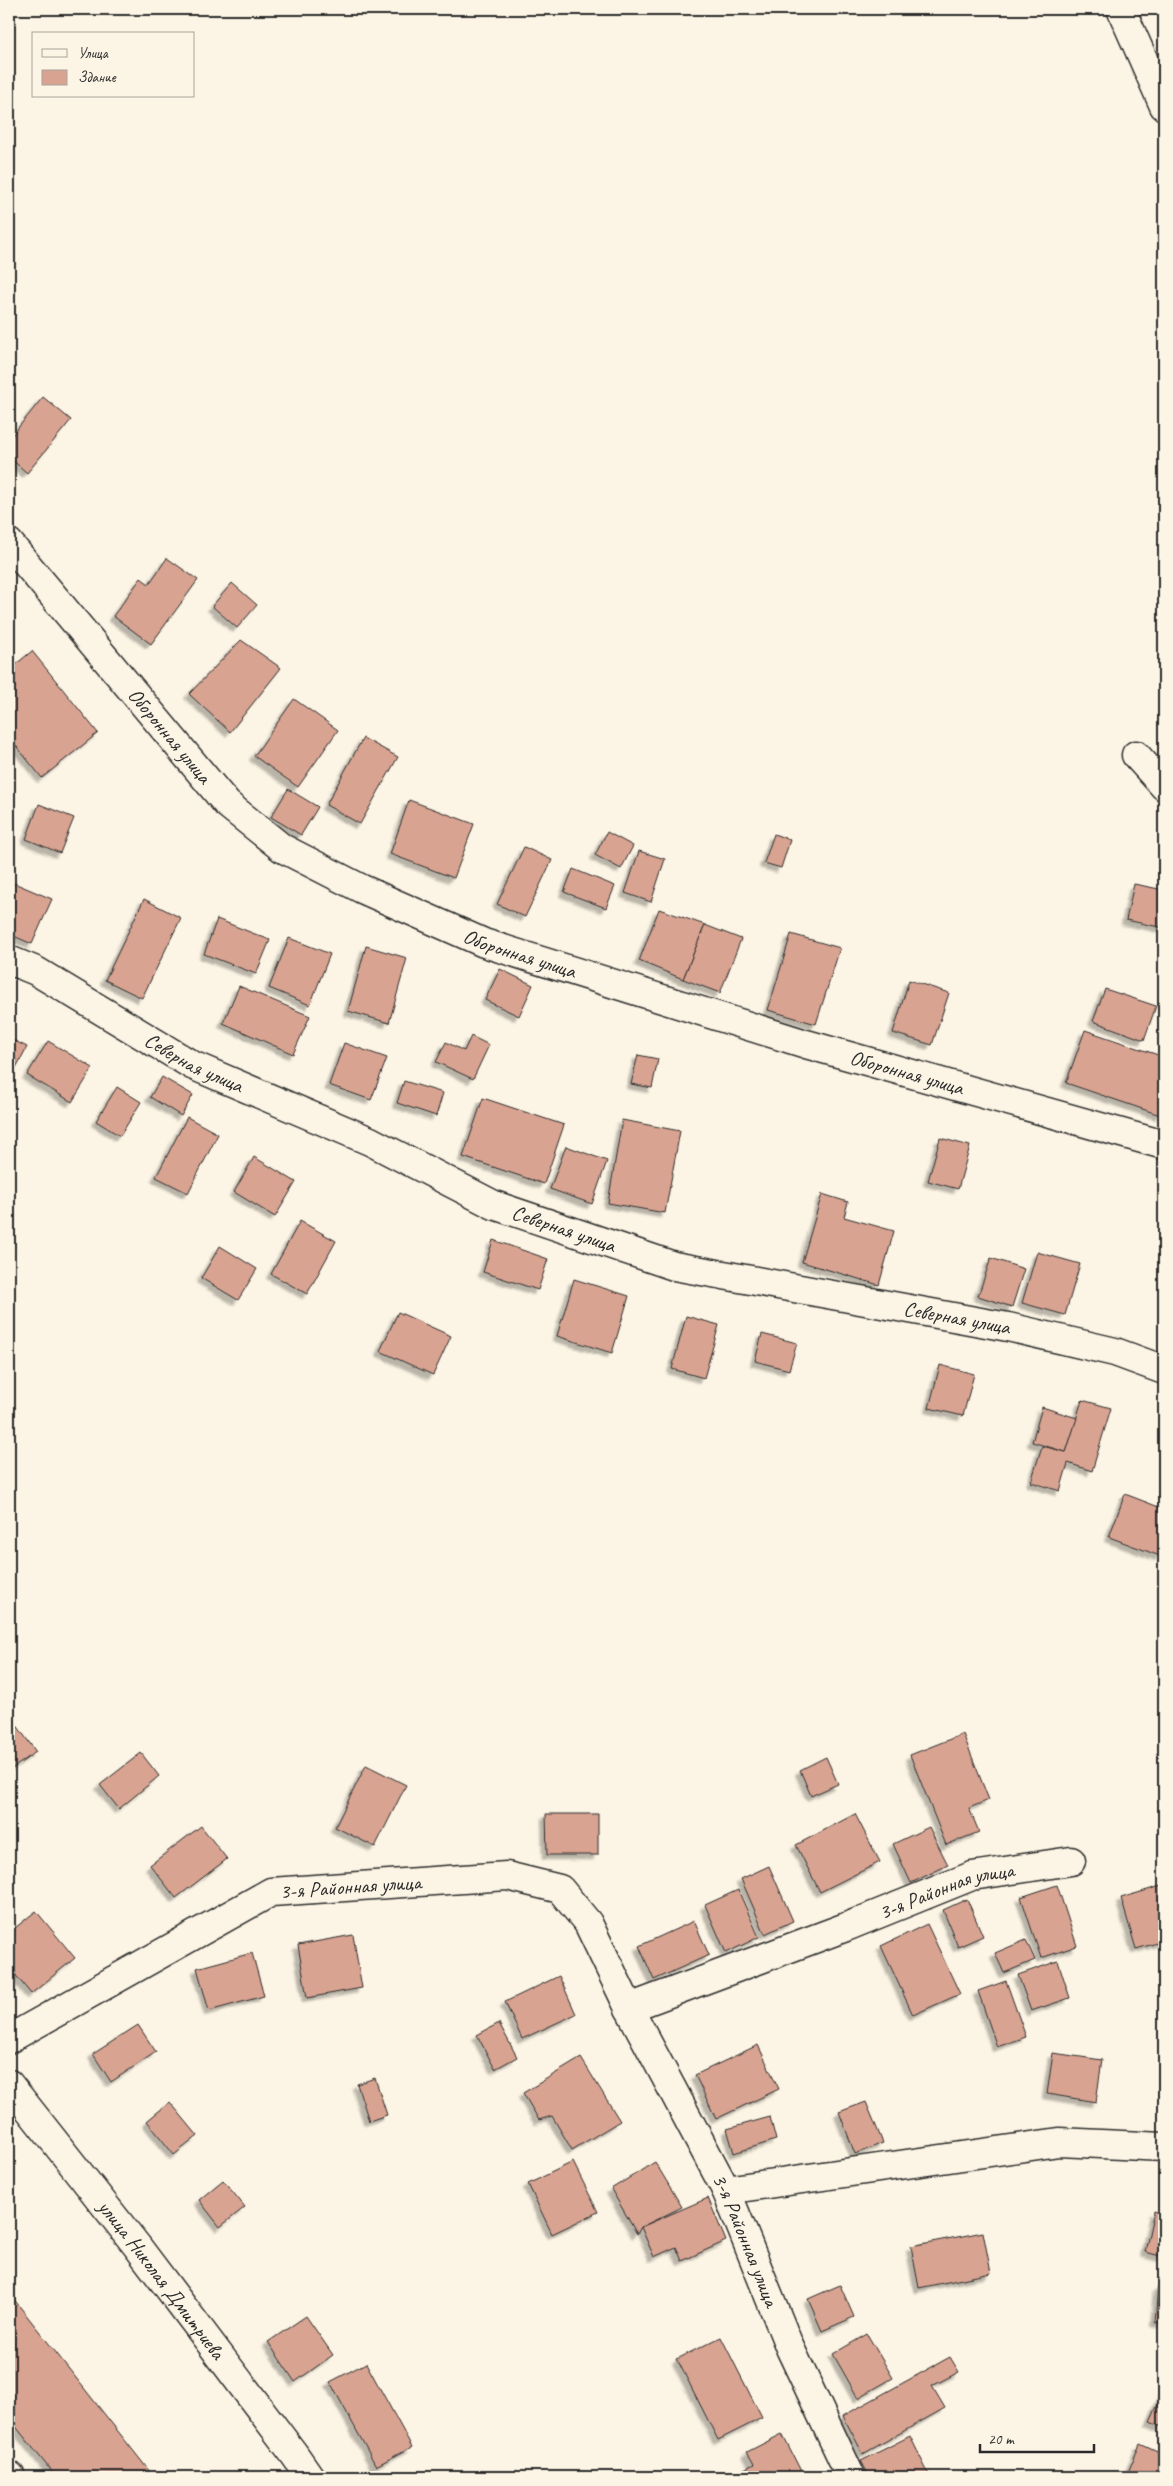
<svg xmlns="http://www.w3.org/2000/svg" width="1173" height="2486" viewBox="0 0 1173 2486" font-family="Caveat,sans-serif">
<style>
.building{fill:#d9a391;stroke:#2b2b2b;filter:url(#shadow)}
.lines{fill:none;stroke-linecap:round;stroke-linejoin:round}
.minor-casing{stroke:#2b2b2b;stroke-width:31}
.major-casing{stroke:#2b2b2b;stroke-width:31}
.minor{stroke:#fcf5e5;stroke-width:28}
.major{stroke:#fcf5e5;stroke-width:28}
.labels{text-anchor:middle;stroke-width:4.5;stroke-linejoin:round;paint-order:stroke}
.street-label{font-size:21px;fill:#2b2b2b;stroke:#fcf5e5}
</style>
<defs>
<filter id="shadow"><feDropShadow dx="-4.5" dy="4.5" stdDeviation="1" flood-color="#0004"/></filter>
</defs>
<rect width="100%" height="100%" fill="#fcf5e5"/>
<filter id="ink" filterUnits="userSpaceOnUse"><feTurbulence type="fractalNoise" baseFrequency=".02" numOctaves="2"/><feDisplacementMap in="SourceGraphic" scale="10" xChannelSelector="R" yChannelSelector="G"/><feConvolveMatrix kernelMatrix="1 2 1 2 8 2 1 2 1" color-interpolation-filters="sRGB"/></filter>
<g filter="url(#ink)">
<!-- building -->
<g class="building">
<path d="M43 397 71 420 27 473 9 457V439Z"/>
<path d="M167 558 198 580 151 644 113 616 141 578 149 584Z"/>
<path d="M232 583 257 605 237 628 212 606Z"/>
<path d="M241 640 281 668 230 732 189 694Z"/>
<path d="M32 651 98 733 42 778 9 737V670Z"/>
<path d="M294 699 338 730 298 787 254 756Z"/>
<path d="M363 738 398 757 360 824 326 805Z"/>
<path d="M288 789 318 807 301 835 271 817Z"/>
<path d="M409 800 474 824 454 878 390 854Z"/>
<path d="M39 804 74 818 60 853 26 839Z"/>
<path d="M607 832 633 846 621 869 595 855Z"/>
<path d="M774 834 790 840 781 868 764 863Z"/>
<path d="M524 847 552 860 525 917 497 904Z"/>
<path d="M639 851 665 859 651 902 625 893Z"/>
<path d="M573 869 615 886 606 908 564 892Z"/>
<path d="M14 883 52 899 32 944 9 934V895Z"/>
<path d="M1134 884 1164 890V928L1126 920Z"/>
<path d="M144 899 181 918 142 998 105 980Z"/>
<path d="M659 909 705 925 683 979 639 961Z"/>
<path d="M217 919 270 940 256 974 204 954Z"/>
<path d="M705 925 741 939 720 993 683 979Z"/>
<path d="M791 934 840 948 816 1024 768 1010Z"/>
<path d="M289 938 330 954 310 1005 269 988Z"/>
<path d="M366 946 407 958 389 1023 348 1011Z"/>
<path d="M500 969 533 985 519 1016 485 1000Z"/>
<path d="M909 980 949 993 932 1045 893 1033Z"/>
<path d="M239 986 310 1016 293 1054 223 1023Z"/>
<path d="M1105 989 1156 1006 1144 1040 1093 1021Z"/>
<path d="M1085 1030 1164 1057V1104L1160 1115 1066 1083Z"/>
<path d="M471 1036 489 1045 473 1079 436 1062 446 1042 464 1051Z"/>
<path d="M9 1038 27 1047 10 1079 9 1078Z"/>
<path d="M48 1041 93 1068 72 1102 27 1075Z"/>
<path d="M344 1043 387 1058 371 1100 329 1085Z"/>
<path d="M638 1055 658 1059 652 1088 631 1084Z"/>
<path d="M162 1077 193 1095 181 1116 150 1097Z"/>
<path d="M404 1081 443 1093 436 1116 397 1103Z"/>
<path d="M117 1087 141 1102 120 1136 96 1121Z"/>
<path d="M483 1098 564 1125 544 1184 463 1157Z"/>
<path d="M187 1117 218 1134 188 1193 156 1177Z"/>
<path d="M622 1120 680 1131 665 1213 608 1203Z"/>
<path d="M940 1138 970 1146 958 1189 928 1181Z"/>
<path d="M566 1146 607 1161 592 1204 550 1189Z"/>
<path d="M254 1157 296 1182 275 1217 234 1192Z"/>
<path d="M822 1194 848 1202 844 1217 894 1231 879 1285 802 1262Z"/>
<path d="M300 1221 336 1241 307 1294 271 1274Z"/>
<path d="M493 1240 548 1259 538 1290 483 1272Z"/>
<path d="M220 1246 257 1269 238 1300 201 1278Z"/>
<path d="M1037 1252 1080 1264 1065 1315 1022 1303Z"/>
<path d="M991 1258 1024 1269 1012 1307 978 1296Z"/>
<path d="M574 1279 629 1296 612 1353 557 1336Z"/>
<path d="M398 1312 451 1336 433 1375 380 1351Z"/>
<path d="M686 1316 719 1325 704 1378 672 1369Z"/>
<path d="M762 1334 797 1343 789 1370 755 1361Z"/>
<path d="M940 1365 974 1374 963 1416 929 1408Z"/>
<path d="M1082 1400 1111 1408 1092 1471 1068 1463 1060 1491 1031 1482 1042 1446 1066 1452Z"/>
<path d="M1042 1407 1077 1418 1066 1452 1032 1442Z"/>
<path d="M1125 1494 1164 1509V1544L1160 1556 1109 1537Z"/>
<path d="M16 1724 36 1752 9 1771V1729Z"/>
<path d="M963 1734 989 1800 969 1808 979 1832 946 1845 910 1755Z"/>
<path d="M141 1753 159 1776 119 1809 100 1785Z"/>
<path d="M826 1757 838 1784 811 1796 800 1770Z"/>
<path d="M366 1765 406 1785 375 1847 335 1827Z"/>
<path d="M546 1814H598V1855H547Z"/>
<path d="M855 1814 880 1862 820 1892 796 1845Z"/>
<path d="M201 1826 227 1859 176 1898 150 1865Z"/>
<path d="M929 1827 948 1865 911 1883 893 1844Z"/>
<path d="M769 1866 793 1921 765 1934 741 1879Z"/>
<path d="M1057 1885 1077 1946 1041 1958 1021 1897Z"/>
<path d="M1164 1885V1941L1136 1949 1121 1898Z"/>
<path d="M738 1890 759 1937 726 1953 705 1905Z"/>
<path d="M967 1899 983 1936 958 1947 943 1910Z"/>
<path d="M36 1911 75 1958 31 1994 9 1967V1933Z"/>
<path d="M694 1921 709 1955 654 1980 639 1946Z"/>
<path d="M927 1924 960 1994 913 2015 881 1946Z"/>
<path d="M353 1935 362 1988 307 1998 298 1945Z"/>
<path d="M1026 1940 1035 1960 1004 1973 995 1953Z"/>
<path d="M252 1953 264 1996 209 2011 197 1968Z"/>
<path d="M1058 1961 1070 1998 1031 2011 1018 1975Z"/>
<path d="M559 1976 576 2014 522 2039 505 2002Z"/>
<path d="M1006 1981 1026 2037 997 2047 978 1991Z"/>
<path d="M499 2023 517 2057 495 2069 477 2035Z"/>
<path d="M138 2025 156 2052 111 2082 93 2054Z"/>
<path d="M758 2045 779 2089 716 2119 695 2075Z"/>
<path d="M1053 2053 1102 2060 1096 2102 1047 2094Z"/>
<path d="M581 2058 620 2121 572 2150 552 2116 539 2120 523 2093Z"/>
<path d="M375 2078 387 2115 369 2121 357 2084Z"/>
<path d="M170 2102 198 2136 174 2155 147 2121Z"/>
<path d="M866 2102 883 2143 855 2154 839 2112Z"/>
<path d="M770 2117 776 2140 734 2153 727 2129Z"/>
<path d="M573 2162 598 2212 552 2234 528 2184Z"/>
<path d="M655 2162 682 2207 641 2227 637 2234 611 2189Z"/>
<path d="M223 2180 245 2207 220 2227 199 2200Z"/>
<path d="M708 2198 726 2241 682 2261 676 2247 654 2257 641 2227Z"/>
<path d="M1154 2211 1164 2214V2257L1145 2252Z"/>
<path d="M983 2232 991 2273 919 2288 911 2246Z"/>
<path d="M840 2285 854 2317 822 2331 808 2299Z"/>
<path d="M1158 2287H1164V2323L1155 2322Z"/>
<path d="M9 2293 154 2477H56L9 2418Z"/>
<path d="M306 2316 333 2355 295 2382 268 2342Z"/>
<path d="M867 2334 893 2378 858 2398 833 2354Z"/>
<path d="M721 2337 762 2418 718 2440 677 2359Z"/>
<path d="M950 2357 959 2372 932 2386 945 2408 863 2454 843 2416Z"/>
<path d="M366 2363 412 2447 376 2466 330 2382Z"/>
<path d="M1164 2391V2428L1150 2422Z"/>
<path d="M782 2434 804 2477H740L738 2472 754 2464 747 2452Z"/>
<path d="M910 2436 930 2477H870L861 2461Z"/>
<path d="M1140 2444 1164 2455V2477H1126Z"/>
</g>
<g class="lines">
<!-- minor casing -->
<g class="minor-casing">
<g id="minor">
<path id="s1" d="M9 543 227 804 282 848 362 889 484 943 806 1044 1164 1145"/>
<path d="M1136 755 1164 786"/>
<path id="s2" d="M9 960 36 971 192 1065 370 1141 494 1205 674 1266 1008 1327 1115 1352 1164 1370"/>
<path id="s3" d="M629 2008 846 1927 972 1876 1071 1861"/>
<path id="s4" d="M9 2039 271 1892 507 1876 560 1889 588 1923 629 2008 726 2190 790 2348 851 2477"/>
<path id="s5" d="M9 2084 137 2246 294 2454 310 2477"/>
<path d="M726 2190 1059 2142 1164 2147"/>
<path d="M9 2475 11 2477"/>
</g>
</g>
<!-- major casing -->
<g class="major-casing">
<path id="major" d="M1121 9 1164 106"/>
</g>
<!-- minor -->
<use href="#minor" class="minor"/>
<!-- major -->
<use href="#major" class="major"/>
</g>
</g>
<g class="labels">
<!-- street labels -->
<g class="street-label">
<text dy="7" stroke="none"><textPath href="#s1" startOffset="251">Оборонная улица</textPath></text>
<text dy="7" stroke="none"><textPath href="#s1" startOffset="671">Оборонная улица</textPath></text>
<text dy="7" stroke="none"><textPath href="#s2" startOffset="212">Северная улица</textPath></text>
<text dy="7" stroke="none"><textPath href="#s1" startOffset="1076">Оборонная улица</textPath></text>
<text dy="7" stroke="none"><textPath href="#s2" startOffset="618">Северная улица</textPath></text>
<text dy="7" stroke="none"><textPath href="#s2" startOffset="1022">Северная улица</textPath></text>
<text dy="7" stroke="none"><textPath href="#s4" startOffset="380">3-я Районная улица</textPath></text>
<text dy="7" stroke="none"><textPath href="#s3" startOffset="339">3-я Районная улица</textPath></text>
<text dy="7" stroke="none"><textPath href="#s4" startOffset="990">3-я Районная улица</textPath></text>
<text dy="7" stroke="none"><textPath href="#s5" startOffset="248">улица Николая Дмитриева</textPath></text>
</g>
</g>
<!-- margin -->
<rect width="1173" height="2486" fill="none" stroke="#fcf5e5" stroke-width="30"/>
<rect x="15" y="15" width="1143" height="2456" fill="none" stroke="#2b2b2b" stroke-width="2" filter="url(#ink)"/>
<!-- legend -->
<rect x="32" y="32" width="162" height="65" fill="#fcf5e5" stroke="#a8a49b"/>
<rect x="42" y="49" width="25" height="8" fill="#fcf5e5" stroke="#a8a49b"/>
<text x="78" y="58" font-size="15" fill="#2b2b2b">Улица</text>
<rect x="42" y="70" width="25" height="15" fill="#d9a391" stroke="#a8a49b"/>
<text x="78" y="82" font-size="15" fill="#2b2b2b">Здание</text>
<!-- scale -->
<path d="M980 2444v8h114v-8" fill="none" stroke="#2b2b2b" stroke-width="2.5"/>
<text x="988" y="2444" font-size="15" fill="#2b2b2b" stroke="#fcf5e5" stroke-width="4" paint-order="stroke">20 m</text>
</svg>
